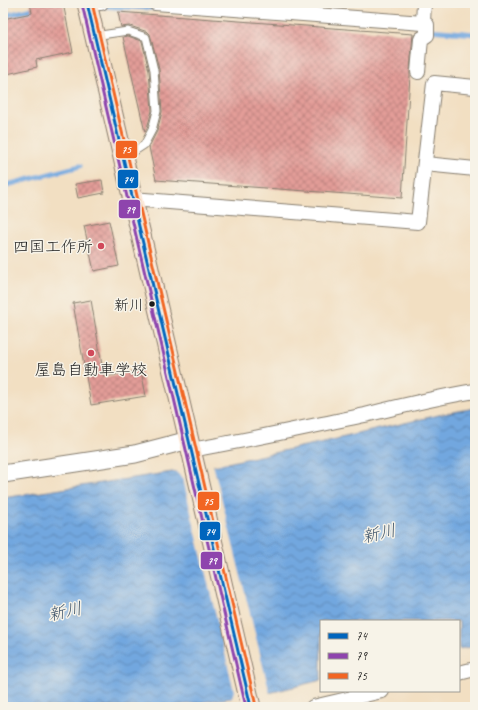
<svg xmlns="http://www.w3.org/2000/svg" width="478" height="710" viewBox="0 0 478 710" font-family="Caveat,'Klee One',sans-serif">
<style>
.water{fill:url(#water-waves);stroke:#47627e}
.pier{fill:#f2dfc2}
.lines{fill:none;stroke-linecap:round;stroke-linejoin:round}
.stream{stroke:#72a7df;stroke-width:5}
.building{fill:url(#building-cross-hatch)}
.service-casing{stroke:#877e6f;stroke-width:9}
.minor-casing{stroke:#877e6f;stroke-width:16}
.tertiary-casing{stroke:#877e6f;stroke-width:19}
.secondary-casing{stroke:#877e6f;stroke-width:21}
.service{stroke:#fff;stroke-width:7}
.minor{stroke:#fff;stroke-width:14}
.tertiary{stroke:#fff;stroke-width:17}
.secondary{stroke:#fde4d0;stroke-width:19}
.bus-1-casing{stroke:#f7f3e8;stroke-width:6}
.bus-2-casing{stroke:#f7f3e8;stroke-width:6}
.bus-3-casing{stroke:#f7f3e8;stroke-width:6}
.bus-1{stroke:#0065bd;stroke-width:3}
.bus-2{stroke:#8e44ad;stroke-width:3}
.bus-3{stroke:#f26522;stroke-width:3}
.poi-dot{fill:#d1495b;stroke:#f7f3e8;stroke-width:1.5}
.bus-dot{fill:#1c1c1c;stroke:#f7f3e8;stroke-width:1.5}
.labels{text-anchor:middle;stroke-width:3;stroke-linejoin:round;paint-order:stroke}
.bus-label{font-size:15px;fill:#1c1c1c;stroke:#f7f3e8;text-anchor:end}
.poi-label{font-size:16px;fill:#1c1c1c;stroke:#f7f3e8;text-anchor:end}
.water-label{font-size:17px;font-style:italic;fill:#3e546a;stroke:#f7f3e8}
.line-badge{stroke:#f7f3e8;stroke-width:1.5}
.badge-label{font-size:11px;text-anchor:middle;font-weight:bold;fill:#fff}
</style>
<defs>
<pattern id="water-waves" width="16" height="10" patternUnits="userSpaceOnUse"><rect width="16" height="10" fill="#72a7df"/><path d="M0 5q4-4 8 0t8 0" fill="none" stroke="#5d87b4"/></pattern>
<pattern id="building-cross-hatch" width="8" height="8" patternUnits="userSpaceOnUse"><rect width="8" height="8" fill="#e39d98"/><path d="M0 0l8 8M0 8l8-8" fill="none" stroke="#b77f7b"/></pattern>
</defs>
<rect width="100%" height="100%" fill="#f7f3e8"/>
<filter id="ink" filterUnits="userSpaceOnUse"><feTurbulence type="fractalNoise" baseFrequency=".025" numOctaves="2"/><feDisplacementMap in="SourceGraphic" scale="8" xChannelSelector="R" yChannelSelector="G"/><feConvolveMatrix kernelMatrix="1 2 1 2 8 2 1 2 1" color-interpolation-filters="sRGB"/></filter>
<filter id="wash" filterUnits="userSpaceOnUse"><feTurbulence type="fractalNoise" baseFrequency=".012" numOctaves="4" result="noise"/><feDisplacementMap in="SourceGraphic" scale="16" xChannelSelector="R" yChannelSelector="G"/><feGaussianBlur stdDeviation="0.9" result="paint"/><feColorMatrix in="noise" values="0 0 0 0 0 0 0 0 0 0 0 0 0 0 0 0 0 1.4 0 .05"/><feComposite in="paint" operator="in"/></filter>
<g filter="url(#wash)">
<rect width="100%" height="100%" fill="#f2dfc2"/>
<!-- water -->
<path class="water" d="M475 408V646L459 649V621H321V680L273 692 168 707H3V498L218 465 328 441 443 414Z"/>
<!-- pier -->
<path class="pier" d="M213 464 270 694 231 700 234 691 183 479 174 470Z"/>
<g class="lines">
<!-- stream -->
<g class="stream">
<path d="M102 6 115 7 155 8"/>
<path d="M3 16 37 8"/>
<path d="M429 30 475 34"/>
<path d="M3 186 80 166"/>
</g>
</g>
<g id="blocks">
<!-- building -->
<g class="building">
<path d="M30 3H63L73 52 36 60 37 67 3 75V19L32 13Z"/>
<path d="M118 12 413 34 410 71V76L402 198 156 180 149 147 157 131 162 112 159 69 150 34 148 32 130 26 121 27Z"/>
<path d="M128 36 142 41 149 71 152 111 147 128 145 132 123 37Z"/>
<path d="M102 180 104 193 78 198 75 184Z"/>
<path d="M109 221 119 266 94 271 84 226Z"/>
<path d="M91 300 104 377 141 370 146 396 91 405 73 303Z"/>
</g>
</g>
</g>
<g filter="url(#ink)">
<use href="#blocks" fill-opacity="0" stroke="#877e6f" stroke-width="1"/>
<g class="lines">
<!-- service casing -->
<g class="service-casing">
<path id="service" d="M94 36 128 31 146 37 154 70 157 111 152 130 144 145 124 158"/>
</g>
<!-- minor casing -->
<g class="minor-casing">
<g id="minor">
<path d="M87 3H101"/>
<path d="M155 3 423 23 424 3"/>
<path d="M418 72 421 39 427 35V25L423 23"/>
<path d="M425 164 475 169"/>
<path d="M132 199 418 222 434 83 475 87"/>
<path d="M191 450C249 440 307 427 365 415 401 406 438 397 475 391"/>
<path d="M459 673 475 669"/>
<path d="M313 707 382 691"/>
</g>
</g>
<!-- tertiary casing -->
<g class="tertiary-casing">
<path id="tertiary" d="M3 474 135 454 189 440"/>
</g>
<!-- secondary casing -->
<g class="secondary-casing">
<path id="secondary" d="M87 3 251 707"/>
</g>
<!-- service -->
<use href="#service" class="service"/>
<!-- minor -->
<use href="#minor" class="minor"/>
<!-- tertiary -->
<use href="#tertiary" class="tertiary"/>
<!-- secondary -->
<use href="#secondary" class="secondary"/>
<!-- bus-1 casing -->
<g class="bus-1-casing">
<path id="bus-1" d="M87 3 251 707"/>
</g>
<!-- bus-2 casing -->
<g class="bus-2-casing">
<path id="bus-2" d="M82 4 246 707"/>
</g>
<!-- bus-3 casing -->
<g class="bus-3-casing">
<path id="bus-3" d="M92 3 256 706"/>
</g>
<!-- bus-1 -->
<use href="#bus-1" class="bus-1"/>
<!-- bus-2 -->
<use href="#bus-2" class="bus-2"/>
<!-- bus-3 -->
<use href="#bus-3" class="bus-3"/>
</g>
</g>
<!-- markers -->
<g class="poi-dot">
<circle cx="101" cy="246" r="4"/>
<circle cx="91" cy="353" r="4"/>
</g>
<circle class="bus-dot" cx="152" cy="304" r="3.5"/>
<g class="labels">
<!-- bus labels -->
<g class="bus-label">
<text x="144" y="310">新川</text>
</g>
<!-- poi labels -->
<g class="poi-label">
<text x="93" y="252">四国工作所</text>
<text x="91" y="375" text-anchor="middle">屋島自動車学校</text>
</g>
<!-- water labels -->
<g class="water-label">
<text transform="translate(379 533) rotate(-12)" y="6">新川</text>
<text transform="translate(65 611) rotate(-12)" y="6">新川</text>
</g>
</g>
<g class="line-badge">
<rect x="115" y="140" width="23" height="19" rx="4" fill="#f26522"/>
<rect x="117" y="169" width="22" height="20" rx="4" fill="#0065bd"/>
<rect x="118" y="199" width="23" height="20" rx="4" fill="#8e44ad"/>
<rect x="197" y="491" width="23" height="20" rx="4" fill="#f26522"/>
<rect x="199" y="521" width="22" height="20" rx="4" fill="#0065bd"/>
<rect x="200" y="551" width="23" height="19" rx="4" fill="#8e44ad"/>
</g>
<g class="badge-label">
<text x="126" y="153">75</text>
<text x="128" y="183">74</text>
<text x="130" y="213">79</text>
<text x="208" y="505">75</text>
<text x="210" y="535">74</text>
<text x="212" y="564">79</text>
</g>
<!-- margin -->
<rect width="478" height="710" fill="none" stroke="#f7f3e8" stroke-width="16"/>
<!-- legend -->
<rect x="320" y="620" width="140" height="72" fill="#f7f3e8" stroke="#9f9d96"/>
<rect x="328" y="633" width="20" height="6" fill="#0065bd" stroke="#9f9d96"/>
<text x="356" y="640" font-size="12" fill="#1c1c1c">74</text>
<rect x="328" y="653" width="20" height="6" fill="#8e44ad" stroke="#9f9d96"/>
<text x="356" y="660" font-size="12" fill="#1c1c1c">79</text>
<rect x="328" y="673" width="20" height="6" fill="#f26522" stroke="#9f9d96"/>
<text x="356" y="680" font-size="12" fill="#1c1c1c">75</text>
</svg>
